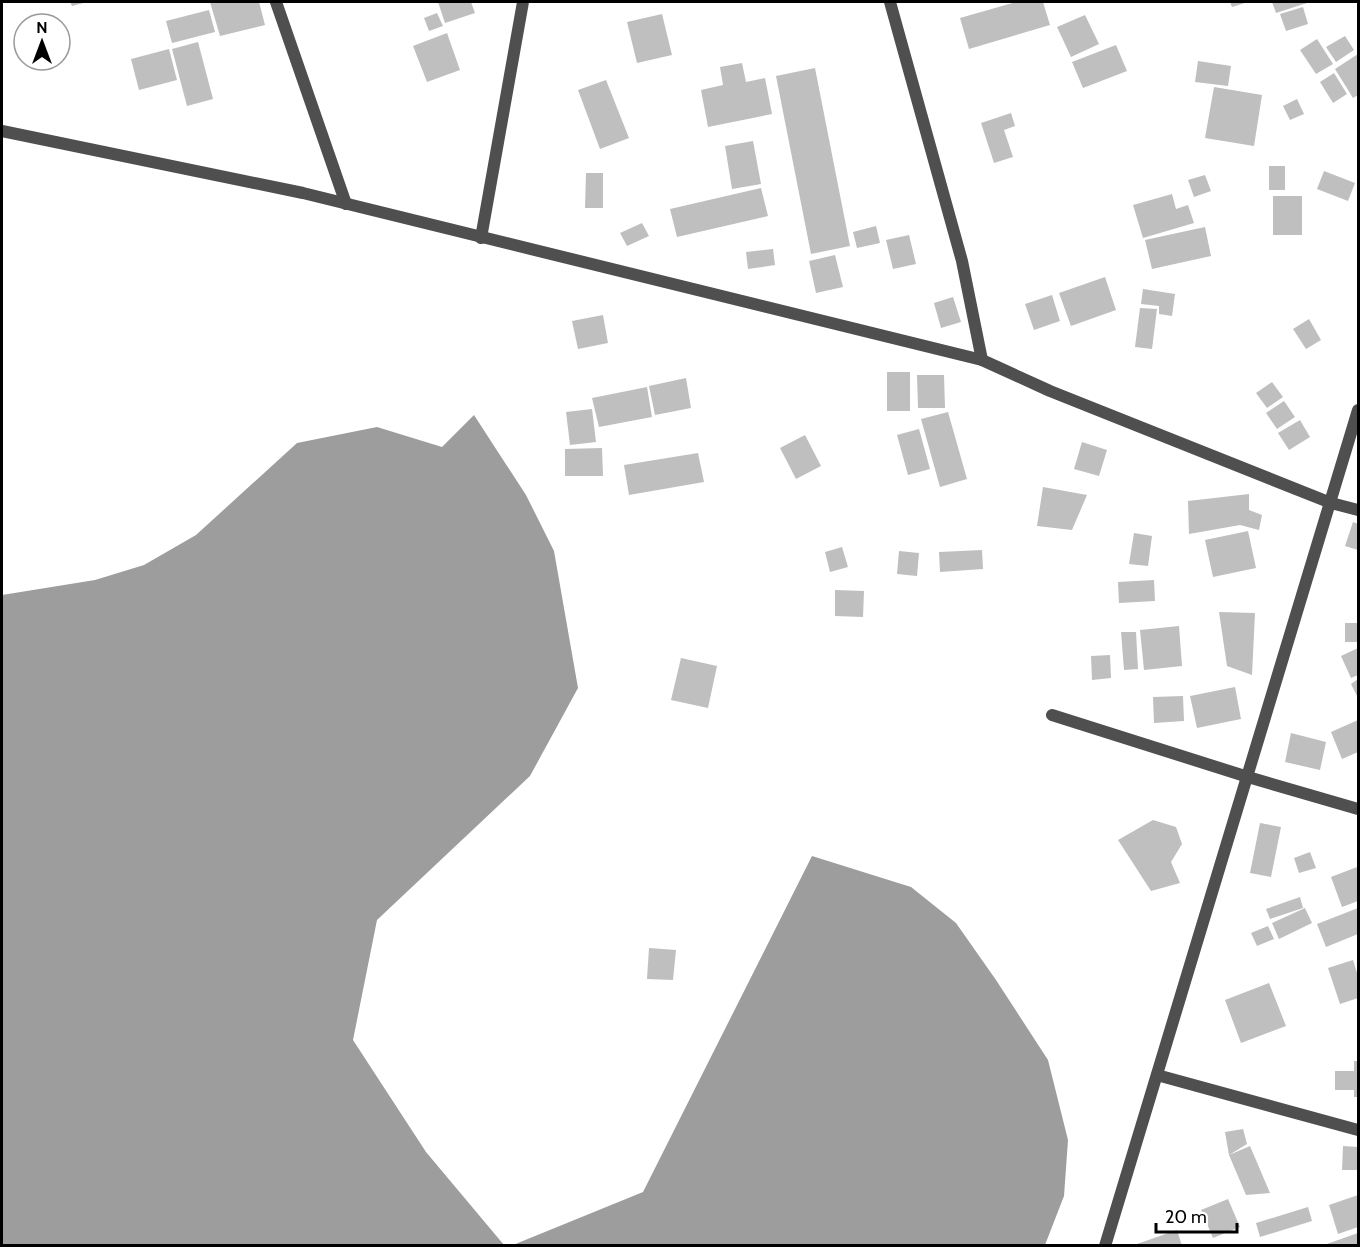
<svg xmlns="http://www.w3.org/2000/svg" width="1360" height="1247" viewBox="0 0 1360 1247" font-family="Cabin,sans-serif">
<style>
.water{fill:#9d9d9d}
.building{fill:#bfbfbf}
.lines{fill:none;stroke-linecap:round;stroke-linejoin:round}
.minor{stroke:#4f4f4f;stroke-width:12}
</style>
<rect width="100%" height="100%" fill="#fff"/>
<!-- water -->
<g class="water">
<path d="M474 415 526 495 554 551 578 688 530 776 377 920 353 1040 426 1152 504 1245H2V595L95 580 144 565 196 535 297 443 377 427 442 447Z"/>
<path d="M812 856 911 887 956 923 996 980 1048 1060 1068 1140 1064 1196 1045 1245H513L643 1192Z"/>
</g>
<!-- building -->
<g class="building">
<path d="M70 2H87L72 6Z"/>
<path d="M210 2H259L265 25 220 36Z"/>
<path d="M438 2H471L475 13 445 23Z"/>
<path d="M1016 2H1043L1050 25 969 49 960 18Z"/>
<path d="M1230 2H1248L1232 7Z"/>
<path d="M1272 2H1306L1307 3 1276 13Z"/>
<path d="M1303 7 1308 24 1286 31 1280 14Z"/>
<path d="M209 10 215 32 172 43 166 21Z"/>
<path d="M437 13 443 26 429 31 424 18Z"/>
<path d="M662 14 672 55 637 63 627 22Z"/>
<path d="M1085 15 1099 44 1071 57 1057 27Z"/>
<path d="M447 33 460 70 427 82 413 46Z"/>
<path d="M1345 36 1354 50 1336 62 1326 47Z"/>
<path d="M1317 39 1333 64 1316 74 1300 50Z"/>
<path d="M198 42 213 99 187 106 172 49Z"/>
<path d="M1116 45 1127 71 1083 88 1072 62Z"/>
<path d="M169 49 177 80 139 90 131 59Z"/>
<path d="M1358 54V95L1353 98 1335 69Z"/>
<path d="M1198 61 1231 66 1228 86 1195 82Z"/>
<path d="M742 63 746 82 765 78 772 114 708 127 701 90 723 85 720 67Z"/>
<path d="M815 68 850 246 811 254 776 76Z"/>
<path d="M1334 73 1347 94 1333 103 1320 82Z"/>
<path d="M606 80 629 138 600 149 578 90Z"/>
<path d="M1214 87 1262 95 1254 146 1205 138Z"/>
<path d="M1297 99 1304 114 1290 120 1283 106Z"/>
<path d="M1011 113 1015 126 1004 130 1013 157 994 163 981 123Z"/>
<path d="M753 141 761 184 732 189 725 146Z"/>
<rect x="1269" y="166" width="16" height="24"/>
<path d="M1324 171 1355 183 1348 201 1317 189Z"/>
<path d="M586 173H603V208H585Z"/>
<path d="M1205 175 1211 191 1194 197 1188 180Z"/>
<path d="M761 188 768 216 677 237 670 209Z"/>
<path d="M1172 194 1176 209 1188 205 1194 223 1143 238 1133 205Z"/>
<rect x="1273" y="196" width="29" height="39"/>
<path d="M642 223 649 236 627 246 620 233Z"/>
<path d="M876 226 880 243 857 248 853 232Z"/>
<path d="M1205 227 1211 256 1152 269 1145 240Z"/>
<path d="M909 235 916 264 893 269 886 240Z"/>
<path d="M773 249 775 265 748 269 746 252Z"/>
<path d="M835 255 843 287 816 293 809 261Z"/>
<path d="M1105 277 1116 310 1071 326 1059 293Z"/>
<path d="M1143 289 1175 294 1172 316 1159 314V306L1141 304Z"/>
<path d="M1052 295 1060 321 1034 330 1025 304Z"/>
<path d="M953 297 961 322 941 328 934 303Z"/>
<path d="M1140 308 1157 309 1152 349 1135 347Z"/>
<path d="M603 315 608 343 578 349 572 321Z"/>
<path d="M1309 319 1321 340 1306 349 1293 329Z"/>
<rect x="887" y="372" width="23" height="39"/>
<path d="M917 375H944L945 408H918Z"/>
<path d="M686 378 691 408 655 415 649 386Z"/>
<path d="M1272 382 1283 397 1267 408 1256 393Z"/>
<path d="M647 387 652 417 599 427 592 398Z"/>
<path d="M1284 401 1295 417 1277 429 1266 413Z"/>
<path d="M592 409 596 442 570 445 566 412Z"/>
<path d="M948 412 967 479 940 487 921 419Z"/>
<path d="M1300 420 1310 437 1289 450 1278 433Z"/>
<path d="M919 429 930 469 908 475 897 435Z"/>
<path d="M805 435 821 466 796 479 780 448Z"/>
<path d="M1082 442 1107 450 1099 476 1074 469Z"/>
<path d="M602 448 603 476H565V449Z"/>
<path d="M698 453 704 482 629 495 624 465Z"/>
<path d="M1043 487 1087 495 1072 530 1037 526Z"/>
<path d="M1249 494V510L1262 515 1259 530 1240 525 1189 534 1188 501Z"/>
<path d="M1353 522 1358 524V550L1345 546Z"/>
<path d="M1248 531 1256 568 1213 577 1205 540Z"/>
<path d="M1134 533 1152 536 1148 566 1129 564Z"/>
<path d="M842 547 848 567 830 572 825 552Z"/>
<path d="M982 550 983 569 940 572 939 552Z"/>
<path d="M899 551 919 553 917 576 897 574Z"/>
<path d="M1154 580 1155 601 1119 603 1118 582Z"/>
<path d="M835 590 864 591 863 617 835 616Z"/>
<path d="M1219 612 1255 613 1252 675 1227 666Z"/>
<rect x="1345" y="623" width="13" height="19"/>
<path d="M1179 626 1182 666 1144 670 1140 630Z"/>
<path d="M1121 632H1136L1138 669 1124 670Z"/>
<path d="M1358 648V675L1351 678 1341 656Z"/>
<path d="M1110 655 1111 678 1092 680 1091 656Z"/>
<path d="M681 658 717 666 708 708 671 700Z"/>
<path d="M1358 679V698L1351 684Z"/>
<path d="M1235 687 1241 719 1197 728 1190 696Z"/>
<path d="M1183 696 1184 721 1154 723 1153 697Z"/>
<path d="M1358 720V752L1342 759 1331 732Z"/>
<path d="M1291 733 1326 742 1320 770 1285 762Z"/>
<path d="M1153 820 1176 827 1182 844 1171 862 1180 883 1151 891 1118 840Z"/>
<path d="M1260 823 1281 827 1271 877 1250 873Z"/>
<path d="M1310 852 1316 868 1299 873 1294 858Z"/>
<path d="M1357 867 1358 901 1342 907 1331 877Z"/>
<path d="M1300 897 1303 908 1270 919 1266 909Z"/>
<path d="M1305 908 1312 923 1279 939 1272 923Z"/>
<path d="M1358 908V934L1326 947 1317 924Z"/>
<path d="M1268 926 1274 939 1257 946 1251 933Z"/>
<path d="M649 948 676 950 673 980 647 979Z"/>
<path d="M1353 960 1358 976V998L1340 1004 1328 968Z"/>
<path d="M1269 983 1286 1026 1241 1043 1225 1000Z"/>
<path d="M1354 1061H1358V1097H1354V1090H1335V1071H1354Z"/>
<path d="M1243 1129 1247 1144 1229 1155 1250 1146 1270 1193 1246 1195 1229 1155 1225 1132Z"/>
<path d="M1343 1146 1358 1147V1170H1342Z"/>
<path d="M1358 1195V1227L1338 1234 1329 1205Z"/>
<path d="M1228 1199 1240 1227 1213 1238 1201 1210Z"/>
<path d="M1308 1207 1312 1221 1260 1237 1256 1223Z"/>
<path d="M1177 1230 1182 1246H1134V1245Z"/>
<path d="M1358 1233V1246H1324V1245Z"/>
</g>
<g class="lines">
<!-- minor -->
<g class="minor">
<path d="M276 2 346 204"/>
<path d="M890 2 962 261 982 360 1050 391 1331 503 1358 510"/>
<path d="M2 131 303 193 982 360"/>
<path d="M481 238 523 2"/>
<path d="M1052 715 1248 777 1358 809"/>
<path d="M1157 1075 1358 1130"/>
<path d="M1105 1246 1358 410"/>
</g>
</g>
<!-- border -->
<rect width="1360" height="1247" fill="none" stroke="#000000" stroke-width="6"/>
<!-- north arrow -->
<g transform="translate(42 42)"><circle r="28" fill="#ffffff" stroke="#999999" stroke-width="1.5"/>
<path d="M0-4.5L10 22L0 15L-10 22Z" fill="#000000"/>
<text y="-9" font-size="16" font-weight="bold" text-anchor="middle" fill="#000000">N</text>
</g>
<!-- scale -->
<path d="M1156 1223v9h81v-9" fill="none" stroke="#000000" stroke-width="3"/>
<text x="1165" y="1223" font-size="18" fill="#000000" stroke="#ffffff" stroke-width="4.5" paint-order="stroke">20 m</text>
</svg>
